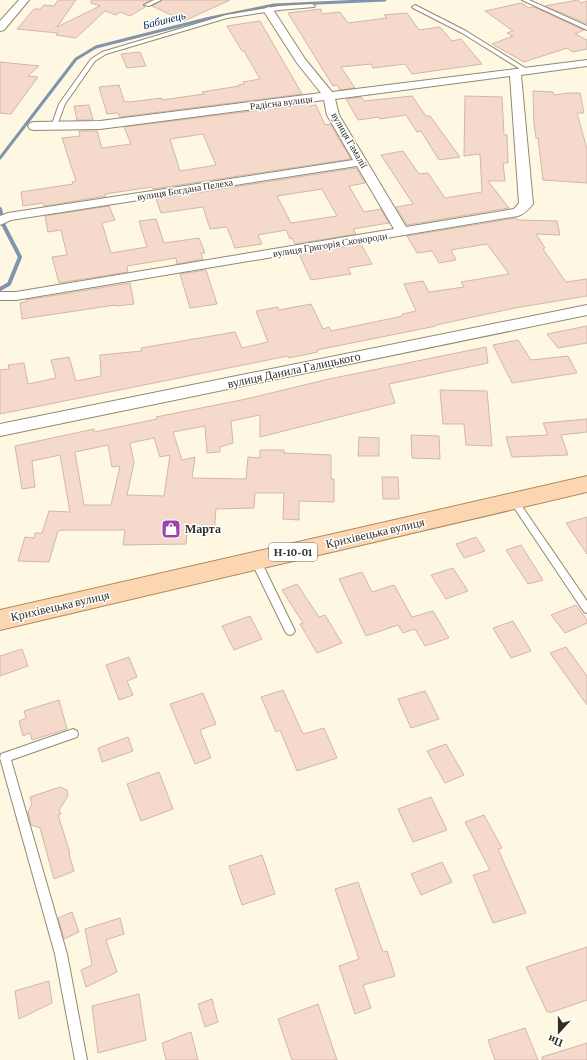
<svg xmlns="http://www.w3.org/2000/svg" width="587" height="1060" viewBox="0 0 587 1060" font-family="'Crimson Pro',serif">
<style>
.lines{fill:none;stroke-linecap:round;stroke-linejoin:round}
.stream-far1{stroke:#8094ae;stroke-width:3}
.stream{stroke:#8094ae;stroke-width:4}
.building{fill:#f5d9cb;stroke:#d2b7a9;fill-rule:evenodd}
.service-casing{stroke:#918a71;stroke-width:2}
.minor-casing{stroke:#918a71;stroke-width:2}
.primary-casing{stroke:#b2895d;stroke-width:2}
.service{fill:#fff;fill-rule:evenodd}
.minor{fill:#fff;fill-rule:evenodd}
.primary{fill:#fbd6b0;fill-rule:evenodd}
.labels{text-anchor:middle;stroke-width:3;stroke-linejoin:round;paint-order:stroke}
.far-street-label{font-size:10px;fill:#312e24;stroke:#fff}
.far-water-label{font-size:11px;font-style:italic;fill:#012859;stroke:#fff}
.shield{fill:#fff;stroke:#6f6d66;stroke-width:1}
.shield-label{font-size:11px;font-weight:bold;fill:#312e24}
.street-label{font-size:12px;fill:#312e24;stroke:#fff}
.poi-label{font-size:12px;font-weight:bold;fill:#312e24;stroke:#fff;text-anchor:start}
</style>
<rect width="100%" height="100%" fill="#fef8e2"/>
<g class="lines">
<!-- stream-far1 -->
<path class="stream-far1" d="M0 158 76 59 96 47 210 18 274 5 385 0"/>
<!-- stream -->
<path class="stream" d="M0 209 4 226 20 257 9 284 0 289"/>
</g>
<!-- building -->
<g class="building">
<path d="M58 0H76L57 27 100 6 91 3V0H151L143 5 145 7 130 16 120 12 116 15 105 11 76 38 56 35 58 33 17 29 34 9H40L44 5 54 6Z"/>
<path d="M162 0H230L184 21 152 6Z"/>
<path d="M578 0 581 3 587 1V24L545 6Z"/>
<path d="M521 3 529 8 534 7 584 30 575 34 587 40V49L573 52 567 48 524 62 492 44 513 36 507 33 513 31 485 11Z"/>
<path d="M321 9 322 14 340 12 348 23 387 18 384 15 407 13 419 30 440 27 452 41 461 39 482 64 412 74 405 64 373 68 371 64 341 67 355 88 340 90 337 85 333 86 288 13Z"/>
<path d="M260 21 302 94 120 117 118 113 107 114 99 87 119 85 124 101 129 102 162 98V100L204 94 202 92 239 86 238 85 244 84 243 82 260 79 244 51H242L227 26Z"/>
<path d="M140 52 146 66 127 68 121 54Z"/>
<path d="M0 62 39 66 28 76 38 77 11 114 0 113Z"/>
<path d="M533 91 553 92 554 95 568 93H580L584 113H577L587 149V183L543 180 538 138H536L534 124Z"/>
<path d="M412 96 426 116H430L460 157 439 160 421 131 417 132 406 115 380 119 379 117 358 120 346 99 361 97 364 101Z"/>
<path d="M465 96 502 97 504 135H507L508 163H503L505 181H488L509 208 407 225 396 207 413 204 381 155 403 151 419 174 428 173 445 198 482 192 480 154 464 156Z"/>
<path d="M308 104 309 106 316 105 325 125 330 124 351 159 153 189 152 187 145 188 105 194 106 196 44 206 43 203 23 206 21 192 73 184 72 182 76 181 62 138 80 136 79 131H97L102 148 131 144 124 127ZM203 134 216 165 180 171 170 139Z"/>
<path d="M89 105 93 120H77L74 106Z"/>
<path d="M356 168 365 183 349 186 364 212 381 209 389 223 353 229 356 234 295 244 292 238 290 239 286 230 258 235 262 244 235 248 227 227 210 229 203 207 161 213 156 199ZM322 189 337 216 291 223 277 196Z"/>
<path d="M109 206 115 220 102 223 111 253 147 247 139 221 156 219 164 243 199 238 205 253H201L203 259 177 264 176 258 127 266 128 272 59 283 52 257 67 255 61 230 48 232 45 216Z"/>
<path d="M516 218 517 220 557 221 560 235 536 234 545 248 543 249 566 282 587 279V296L515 308 436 325V326L317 350 318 352 289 358 288 356 0 414V370L9 369 8 365 24 363 28 384 56 378 51 360 69 357 76 381 101 376 100 355 142 351 141 348 235 332 242 348 268 342 256 311 278 307 279 310 311 304 323 329 329 327 331 331 403 316 402 314 416 311 404 284 423 281 429 292 464 287 461 282 509 274 487 244 451 250 456 260 439 263 432 251 417 253 407 236Z"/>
<path d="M361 244 372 264 348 268 351 274 311 280 299 254Z"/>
<path d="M206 270 217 304 190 308 180 274Z"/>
<path d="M130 283 134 304 116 306 115 305 22 319 20 303 26 302V300Z"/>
<path d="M587 326V343L558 348 547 334Z"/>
<path d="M518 340 531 360 568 356 577 373 512 383 493 345Z"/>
<path d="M486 347 488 363 389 384 395 403 260 437V415L231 421 233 443 220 447V452L207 453 205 426 173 432 182 460 195 457 192 478 246 479 248 457 260 458V450H284V453L331 455V479H334V502L299 501V520L283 519 284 493H255L254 508 216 509 214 534 187 533 186 544 123 545 125 530H64L58 531 49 562 18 561 25 537 34 538 35 533H42L49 511 70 512 60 455 32 461 35 487 22 489 15 446 94 429V432L157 419 156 417 246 399 329 379ZM154 438 160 457 170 455 164 496 127 495 134 463 130 443ZM108 445 112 467 120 466 111 505H84L75 452Z"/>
<path d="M440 390 487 391 492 446 466 445 464 424H443Z"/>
<path d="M587 419V432L561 435 568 455 512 457 506 437 548 435 543 423Z"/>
<path d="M411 435 439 436 440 459 412 458Z"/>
<path d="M359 437 379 438V456H358Z"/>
<path d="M382 477H398L399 499H383Z"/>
<path d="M587 517V554L566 523Z"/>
<path d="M476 537 485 551 464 558 456 544Z"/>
<path d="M521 545 543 580 528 584 506 550Z"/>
<path d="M453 568 468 591 446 599 431 575Z"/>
<path d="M362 572 372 592 394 585 412 617 433 611 449 638 425 646 415 629 403 633 398 625 366 636 339 579Z"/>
<path d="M297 584 319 617 325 615 342 643 317 653 300 624 303 623 282 590Z"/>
<path d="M576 605 587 620V623L565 633 551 615Z"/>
<path d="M250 616 262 639 234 650 222 626Z"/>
<path d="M513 621 531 651 511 658 493 628Z"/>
<path d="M566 647 587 676V705L550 653Z"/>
<path d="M22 649 28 666 0 676V656Z"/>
<path d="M129 657 137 677 127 681 133 695 119 700 106 665Z"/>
<path d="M283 690 303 734 324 728 337 758 297 771 280 730 276 732 261 697Z"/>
<path d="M425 691 439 719 411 728 398 699Z"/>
<path d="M203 693 216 724 200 730 211 758 195 764 170 704Z"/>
<path d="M59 700 67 729 32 740 30 733 23 736 19 721 26 718 24 711Z"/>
<path d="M128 737 133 751 102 762 98 748Z"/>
<path d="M446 744 464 775 445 783 427 751Z"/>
<path d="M159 772 173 809 141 821 127 784Z"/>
<path d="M60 787 67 790 68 796 59 810 61 814 58 815 70 853 69 854 74 871 54 879 40 828 31 825 28 812 32 804 30 797Z"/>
<path d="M431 797 447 830 413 842 398 809Z"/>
<path d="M484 815 502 848 498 849 526 913 493 923 473 875 490 870 465 822Z"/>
<path d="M262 855 275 894 242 905 229 866Z"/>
<path d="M442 862 452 882 421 895 411 874Z"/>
<path d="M358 882 383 952 387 951 395 976 363 985 371 1008 355 1014 339 966 359 959 335 889Z"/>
<path d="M72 912 79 932 64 939 58 918Z"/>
<path d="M120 918 124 934 106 940 117 972 86 987 81 970 92 965 85 929Z"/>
<path d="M587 947V1000L552 1012H547L526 967Z"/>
<path d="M49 981 52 1003 19 1019 15 991Z"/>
<path d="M139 994 146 1040 98 1053 92 1006Z"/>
<path d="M212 999 218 1022 205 1027 198 1004Z"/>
<path d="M318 1004 337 1060H292L278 1019Z"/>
<path d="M525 1028 538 1060H495L488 1040Z"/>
<path d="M191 1032 198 1060H166L162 1043Z"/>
<path d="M587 1043V1060H542V1057Z"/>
</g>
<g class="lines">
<!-- service casing -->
<g class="service-casing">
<g id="service">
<path d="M154 0H161L149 6 144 5Z"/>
<path d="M522 0H529L587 26V30Z"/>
<path d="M312 4 315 6 314 7 279 10 227 18 106 54 95 61 65 104 56 128 51 127 59 104 91 59 102 52 226 15 279 6Z"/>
<path d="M415 5 466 31 530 71 525 72 462 33 413 8 412 7Z"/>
<path d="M514 498 517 499 587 601V613L584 612 511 503 510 501Z"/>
<path d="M256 557 259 558 261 561 295 631 293 634 290 635 287 634 285 631 251 561 253 558Z"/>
<path d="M73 729 77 731 78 734 77 737 11 760 67 954 87 1060H75L55 954 0 758 1 754Z"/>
</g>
</g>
<!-- minor casing -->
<g class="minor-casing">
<g id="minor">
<path d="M19 0H29L4 30 0 31V21Z"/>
<path d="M268 7 272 8 305 59 332 92 587 60V66L521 75 533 204C529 209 524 214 518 216L16 300H0V292H16L394 229 357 166 11 220 0 225V216L8 213 353 160 327 115 324 100 100 129 34 130 30 129 28 126 30 123 34 122 100 121 321 93 297 63 263 10ZM510 76 519 203 514 209 406 227 339 115 335 99Z"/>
<path d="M587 305V315L0 436V424Z"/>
</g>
</g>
<!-- primary casing -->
<g class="primary-casing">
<path id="primary" d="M587 476V492L0 630V610Z"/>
</g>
<!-- service -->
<use href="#service" class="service"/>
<!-- minor -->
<use href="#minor" class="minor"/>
<!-- primary -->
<use href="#primary" class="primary"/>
</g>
<!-- icons -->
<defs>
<g id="shop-square" transform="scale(1)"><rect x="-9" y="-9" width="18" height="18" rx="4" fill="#9e42ac" stroke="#fff"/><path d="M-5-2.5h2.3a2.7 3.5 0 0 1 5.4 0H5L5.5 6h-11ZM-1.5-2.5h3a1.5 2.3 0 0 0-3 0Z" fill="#fff"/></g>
</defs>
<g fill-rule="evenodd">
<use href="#shop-square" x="171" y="529"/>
</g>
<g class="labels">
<!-- far-street labels -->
<g class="far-street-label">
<text transform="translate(281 102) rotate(-7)" y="4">Радісна вулиця</text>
<text transform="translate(350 140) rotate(60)" y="4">вулиця Гамалії</text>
<text transform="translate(185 189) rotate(-9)" y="4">вулиця Богдана Пелеха</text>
<text transform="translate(330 244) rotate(-9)" y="4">вулиця Григорія Сковороди</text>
</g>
<!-- far-water labels -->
<g class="far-water-label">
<text transform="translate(164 20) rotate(-14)" y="4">Бабинець</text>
</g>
<!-- shield labels -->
<rect class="shield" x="269" y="543" width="48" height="18" rx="3"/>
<g class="shield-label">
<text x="293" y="556">Н-10-01</text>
</g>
<!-- street labels -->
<g class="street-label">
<text transform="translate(294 370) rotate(-12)" y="4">вулиця Данила Галицького</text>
<text transform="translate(375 533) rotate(-13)" y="4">Крихівецька вулиця</text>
<text transform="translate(60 606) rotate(-13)" y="4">Крихівецька вулиця</text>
</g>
<!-- poi labels -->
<g class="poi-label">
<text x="185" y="533">Марта</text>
</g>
</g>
<!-- north arrow -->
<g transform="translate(559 1032) rotate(201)" stroke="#ffffff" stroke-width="3" paint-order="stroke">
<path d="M0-3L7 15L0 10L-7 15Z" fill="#312e24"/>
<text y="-6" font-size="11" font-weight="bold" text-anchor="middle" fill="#312e24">Пн</text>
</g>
</svg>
